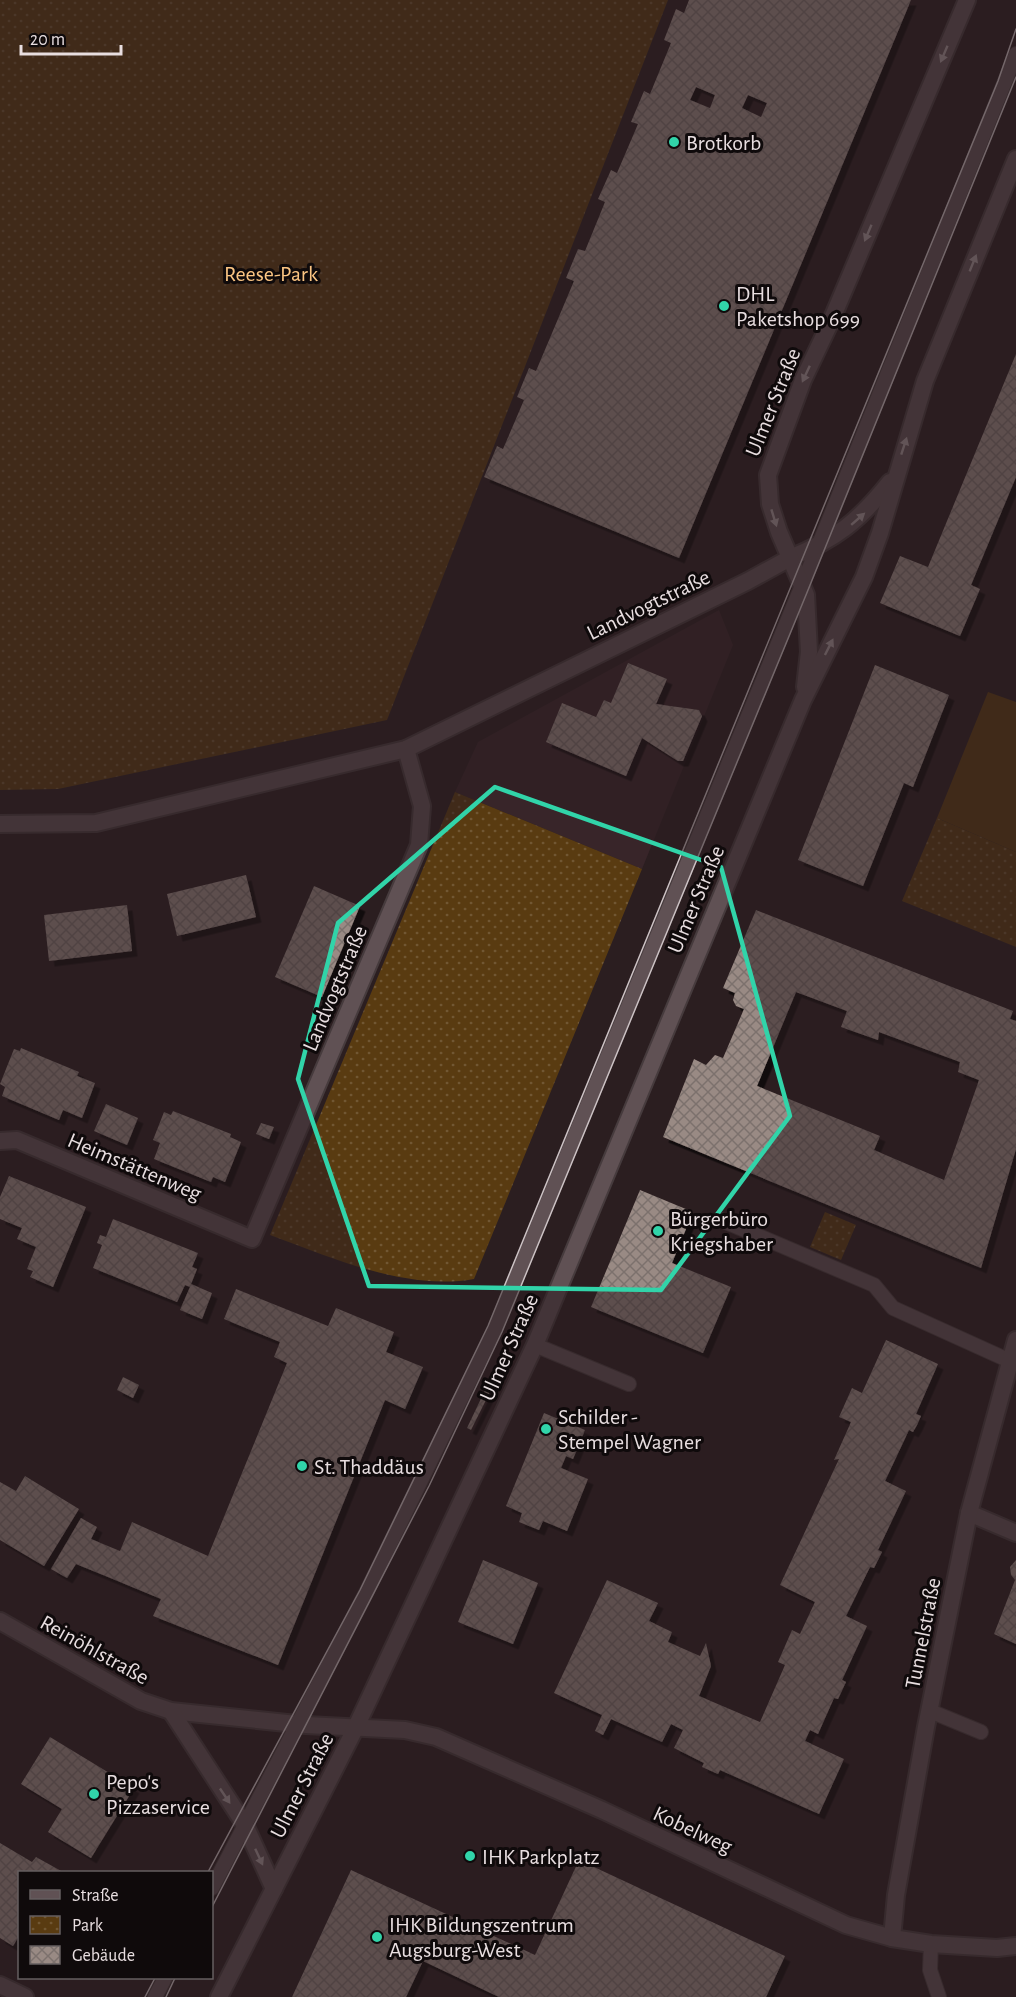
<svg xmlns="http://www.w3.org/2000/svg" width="1016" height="1997" viewBox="0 0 1016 1997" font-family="'Alegreya Sans',sans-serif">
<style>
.built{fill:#382529}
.green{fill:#593b11}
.park{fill:url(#park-dots)}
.building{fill:url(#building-cross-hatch);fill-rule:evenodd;filter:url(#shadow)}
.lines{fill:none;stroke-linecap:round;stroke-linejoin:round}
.service-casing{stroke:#463b3d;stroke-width:16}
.minor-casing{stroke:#463b3d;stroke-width:20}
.tertiary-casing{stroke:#463b3d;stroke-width:20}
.service{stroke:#605154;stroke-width:14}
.minor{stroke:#605154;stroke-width:16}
.tertiary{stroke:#605154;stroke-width:16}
.tram{stroke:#ccc2c4;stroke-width:1.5}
.oneway{fill:#a4989a}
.marked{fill:none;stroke:#31d4a9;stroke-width:4.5;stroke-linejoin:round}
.poi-dot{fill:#31d4a9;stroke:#0f0a0b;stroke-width:2}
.labels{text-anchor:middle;stroke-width:6;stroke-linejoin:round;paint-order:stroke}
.poi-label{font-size:22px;fill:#e8dee0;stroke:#0f0a0b;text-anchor:start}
.park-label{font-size:22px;fill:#fbc583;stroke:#0f0a0b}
.street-label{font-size:22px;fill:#e8dee0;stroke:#0f0a0b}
</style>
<defs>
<pattern id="park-dots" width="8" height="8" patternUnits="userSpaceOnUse" patternTransform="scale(1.5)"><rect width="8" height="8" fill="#593b11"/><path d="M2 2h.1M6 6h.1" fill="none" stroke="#715733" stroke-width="1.8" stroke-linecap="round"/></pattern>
<pattern id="building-cross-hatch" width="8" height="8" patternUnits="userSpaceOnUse" patternTransform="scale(1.5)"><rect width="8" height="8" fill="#998a84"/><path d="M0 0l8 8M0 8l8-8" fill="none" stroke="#7c716d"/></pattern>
<filter id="shadow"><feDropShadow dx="5.5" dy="5.5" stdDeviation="0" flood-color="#0009"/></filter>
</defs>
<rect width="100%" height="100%" fill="#2b1e20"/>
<!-- built -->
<path class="built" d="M719 610 733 645 642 869 455 792 478 742Z"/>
<!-- green -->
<path class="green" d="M988 692 1016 702V852L937 818Z"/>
<!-- park -->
<g class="park">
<path d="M0 0H668L387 720 58 789 0 790Z"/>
<path d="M455 792 642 869 474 1279C407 1291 332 1258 270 1235Z"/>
<path d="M937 818 1016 852V947L902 901Z"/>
<path d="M825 1212 856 1225 841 1260 810 1247Z"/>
</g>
<!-- building -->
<g class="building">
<path d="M689 0H911L679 558 484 477 497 446 503 449 524 400 517 397 529 368 536 371 574 281 566 278 578 249 585 251 605 202 598 199 611 170 617 173 638 124 631 122 644 91 650 94 671 43 664 40 676 9 684 13ZM696 87 715 95 710 108 690 100ZM748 95 767 103 761 117 742 108Z"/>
<path d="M1016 354V477L971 585 980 589 960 636 880 603 900 556 928 567Z"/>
<path d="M628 663 667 679 656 704 699 710 702 716 683 761H678L642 738 626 776 546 742 562 703 596 717 604 700 611 703Z"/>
<path d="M875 665 949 695 913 787 904 783 863 886 798 860Z"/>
<path d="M246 875 256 917 177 936 167 894Z"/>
<path d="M314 886 360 906 322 997 275 977Z"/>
<path d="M127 905 132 951 49 961 44 915Z"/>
<path d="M756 910 1013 1011 1010 1019 1016 1021V1149L981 1268 663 1137 694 1059 706 1065 715 1055 723 1058 744 1009 736 1006 733 1000 735 993 723 988ZM796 992 847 1011 841 1027 878 1040 879 1032 960 1062 958 1072 979 1080 944 1180 874 1150 880 1136 757 1086Z"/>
<path d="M21 1048 79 1072 77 1076 95 1083 82 1118 63 1110 59 1120 2 1096 5 1087 0 1084 14 1049 20 1051Z"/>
<path d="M106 1104 138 1118 127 1145 94 1131Z"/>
<path d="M173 1111 231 1134 230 1137 241 1142 225 1182 213 1177 211 1182 154 1159 160 1143 153 1140 164 1112 171 1115Z"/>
<path d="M261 1123 274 1127 269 1139 256 1134Z"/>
<path d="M9 1176 86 1207 53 1287 30 1277 33 1271 27 1269 36 1247 17 1239 22 1228 0 1219V1197Z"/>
<path d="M640 1190 693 1212 672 1263 731 1287 703 1353 591 1307Z"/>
<path d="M113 1219 198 1253 192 1267 197 1269 191 1284 212 1293 202 1319 180 1310 190 1287 185 1285 177 1302 93 1268 102 1245 97 1243 100 1235 106 1237Z"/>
<path d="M236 1289 328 1326 336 1308 394 1332 386 1352 423 1367 405 1409 385 1400 278 1665 153 1616 161 1599 108 1577 76 1564 67 1578 51 1569 81 1518 97 1527 91 1539 120 1551 132 1522 208 1556 287 1363 274 1357 280 1342 224 1319Z"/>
<path d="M886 1340 938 1364 916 1414 921 1416 917 1425 913 1432 909 1430 885 1481 906 1491 878 1550 882 1552 874 1568 870 1567 846 1616 867 1626 842 1680 846 1682 838 1699 834 1698 818 1734 810 1730 805 1741 844 1759 819 1814 720 1770 718 1774 702 1767 704 1763 674 1748 683 1730 671 1724 662 1742 611 1719 603 1735 595 1731 602 1715 554 1693 607 1580 658 1603 649 1621 672 1632 668 1642 700 1656 706 1643 711 1666 699 1696 760 1722 785 1665 778 1662 792 1630 800 1634 815 1602 780 1585 839 1459 834 1460 851 1422 839 1417 852 1388 862 1393Z"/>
<path d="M123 1377 139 1385 133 1398 117 1390Z"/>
<path d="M487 1386 492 1388 471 1430 467 1428Z"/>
<path d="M544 1413 585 1430 573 1459 566 1456 561 1468 588 1479 567 1531 543 1521 539 1530 519 1522 522 1513 506 1506Z"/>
<path d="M25 1476 79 1509 44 1566 0 1540V1482L16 1491Z"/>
<path d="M483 1560 538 1583 513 1644 458 1622Z"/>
<path d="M1016 1560V1644L994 1634 1015 1580 1011 1575 1010 1567Z"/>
<path d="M50 1737 134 1788 91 1858 48 1832 62 1809 21 1784Z"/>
<path d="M0 1843 32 1862 36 1857 63 1872H20V1934L13 1946 0 1938Z"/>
<path d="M579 1860 785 1956 766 1997H499L423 1961 406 1997H292L351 1870 535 1955Z"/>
</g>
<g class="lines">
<!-- service casing -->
<g class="service-casing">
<g id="service">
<path d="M721 1220 874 1285 893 1308 1010 1361"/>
<path d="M535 1345 629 1384"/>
<path d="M930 1711 981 1732"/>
<path d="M212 1888 366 1593 495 1329 824 532 1016 54"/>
<path d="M931 1944 930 1970 939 1997"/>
<path d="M155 1997 165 1978"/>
</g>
</g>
<!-- minor casing -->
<g class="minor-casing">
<g id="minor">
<path d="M0 824 96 823 406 749 748 581 790 558"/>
<path d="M0 1141 17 1140 252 1239 419 845 422 806 406 749"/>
<path d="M969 1513 1016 1533"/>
<path d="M892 1938 896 1895 926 1727 969 1513 1016 1340"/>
<path d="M0 1985 25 1997"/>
</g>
</g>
<!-- tertiary casing -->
<g class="tertiary-casing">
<g id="tertiary">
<path d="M790 558C836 539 859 521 890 482"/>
<path d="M805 687 809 652 806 595 779 532 770 504 768 475 803 380 831 321 967 0"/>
<path d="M0 1621 141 1701 171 1711 306 1725 405 1730 436 1737 602 1810 846 1925 892 1938 931 1944 997 1948 1016 1946"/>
<path d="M171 1711 245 1825 274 1889"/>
<path d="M219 1997 356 1727 535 1345 803 700 864 577 880 533 925 381 1016 159"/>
</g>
</g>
<!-- service -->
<use href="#service" class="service"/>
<!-- minor -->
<use href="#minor" class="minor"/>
<!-- tertiary -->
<use href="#tertiary" class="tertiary"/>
<!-- tram -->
<g class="tram">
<path d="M208 1872 360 1590 488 1326 998 81 1016 29"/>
<path d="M212 1907 429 1486 502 1332 806 595 1016 77"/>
<path d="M145 1997 155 1978"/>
<path d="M166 1997 175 1978"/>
</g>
</g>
<!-- one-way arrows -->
<defs><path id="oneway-solid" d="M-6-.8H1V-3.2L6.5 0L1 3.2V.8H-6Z" transform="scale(1.5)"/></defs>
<g class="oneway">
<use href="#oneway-solid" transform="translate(944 54) rotate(113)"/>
<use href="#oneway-solid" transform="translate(868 233) rotate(113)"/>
<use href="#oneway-solid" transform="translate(973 263) rotate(-68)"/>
<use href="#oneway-solid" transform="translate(806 374) rotate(115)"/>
<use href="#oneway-solid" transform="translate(904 446) rotate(-72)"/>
<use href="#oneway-solid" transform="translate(774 518) rotate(73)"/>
<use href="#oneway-solid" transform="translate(858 519) rotate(-41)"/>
<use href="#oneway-solid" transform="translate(829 647) rotate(-63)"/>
<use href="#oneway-solid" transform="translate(225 1796) rotate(56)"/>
<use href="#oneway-solid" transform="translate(259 1857) rotate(65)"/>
</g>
<!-- marked area -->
<path d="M0 0H1016V1997H0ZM495 787 721 867 790 1116 661 1290 369 1286 298 1079 338 923Z" fill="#2b1e20" fill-opacity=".55" fill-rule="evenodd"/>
<path class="marked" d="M495 787 721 867 790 1116 661 1290 369 1286 298 1079 338 923Z"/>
<!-- markers -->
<g class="poi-dot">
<circle cx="674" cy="142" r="6"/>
<circle cx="724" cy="306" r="6"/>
<circle cx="658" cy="1231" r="6"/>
<circle cx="546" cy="1429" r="6"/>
<circle cx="302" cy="1466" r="6"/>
<circle cx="94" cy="1794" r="6"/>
<circle cx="470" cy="1856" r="6"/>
<circle cx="377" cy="1937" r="6"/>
</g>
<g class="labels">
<!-- poi labels -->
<g class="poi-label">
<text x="686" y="150">Brotkorb</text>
<text x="736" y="301">DHL<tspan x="736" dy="25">Paketshop 699</tspan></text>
<text x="670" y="1226">Bürgerbüro<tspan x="670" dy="25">Kriegshaber</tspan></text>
<text x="558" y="1424">Schilder -<tspan x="558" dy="25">Stempel Wagner</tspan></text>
<text x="314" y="1474">St. Thaddäus</text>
<text x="106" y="1789">Pepo's<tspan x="106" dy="25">Pizzaservice</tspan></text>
<text x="482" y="1864">IHK Parkplatz</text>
<text x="389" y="1932">IHK Bildungszentrum<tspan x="389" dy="25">Augsburg-West</tspan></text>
</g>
<!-- park labels -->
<g class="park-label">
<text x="271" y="281">Reese-Park</text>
</g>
<!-- street labels -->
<g class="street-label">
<text transform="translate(772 402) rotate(-68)" y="8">Ulmer Straße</text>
<text transform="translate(648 604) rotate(-26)" y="8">Landvogtstraße</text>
<text transform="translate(695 899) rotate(-67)" y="8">Ulmer Straße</text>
<text transform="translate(334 988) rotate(-67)" y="8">Landvogtstraße</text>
<text transform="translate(135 1166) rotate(23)" y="8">Heimstättenweg</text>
<text transform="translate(508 1347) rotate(-66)" y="8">Ulmer Straße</text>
<text transform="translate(922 1633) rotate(-79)" y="8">Tunnelstraße</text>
<text transform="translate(95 1649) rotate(29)" y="8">Reinöhlstraße</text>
<text transform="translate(301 1785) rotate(-63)" y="8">Ulmer Straße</text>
<text transform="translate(693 1829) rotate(25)" y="8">Kobelweg</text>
</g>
</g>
<!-- legend -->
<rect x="18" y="1871" width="195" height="108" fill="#0f0a0b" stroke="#665f60" stroke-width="1.5"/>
<rect x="30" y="1890" width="30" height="9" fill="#605154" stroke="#665f60" stroke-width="1.5"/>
<text x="72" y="1901" font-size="18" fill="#e8dee0">Straße</text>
<rect x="30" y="1916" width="30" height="18" fill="url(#park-dots)" stroke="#665f60" stroke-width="1.5"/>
<text x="72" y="1931" font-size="18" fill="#e8dee0">Park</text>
<rect x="30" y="1946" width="30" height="18" fill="url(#building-cross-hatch)" stroke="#665f60" stroke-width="1.5"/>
<text x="72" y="1961" font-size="18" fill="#e8dee0">Gebäude</text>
<!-- scale -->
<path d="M21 45v9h100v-9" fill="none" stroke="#e8dee0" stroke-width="3"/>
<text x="30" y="45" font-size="18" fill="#e8dee0" stroke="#0f0a0b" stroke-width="4.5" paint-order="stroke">20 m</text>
</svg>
